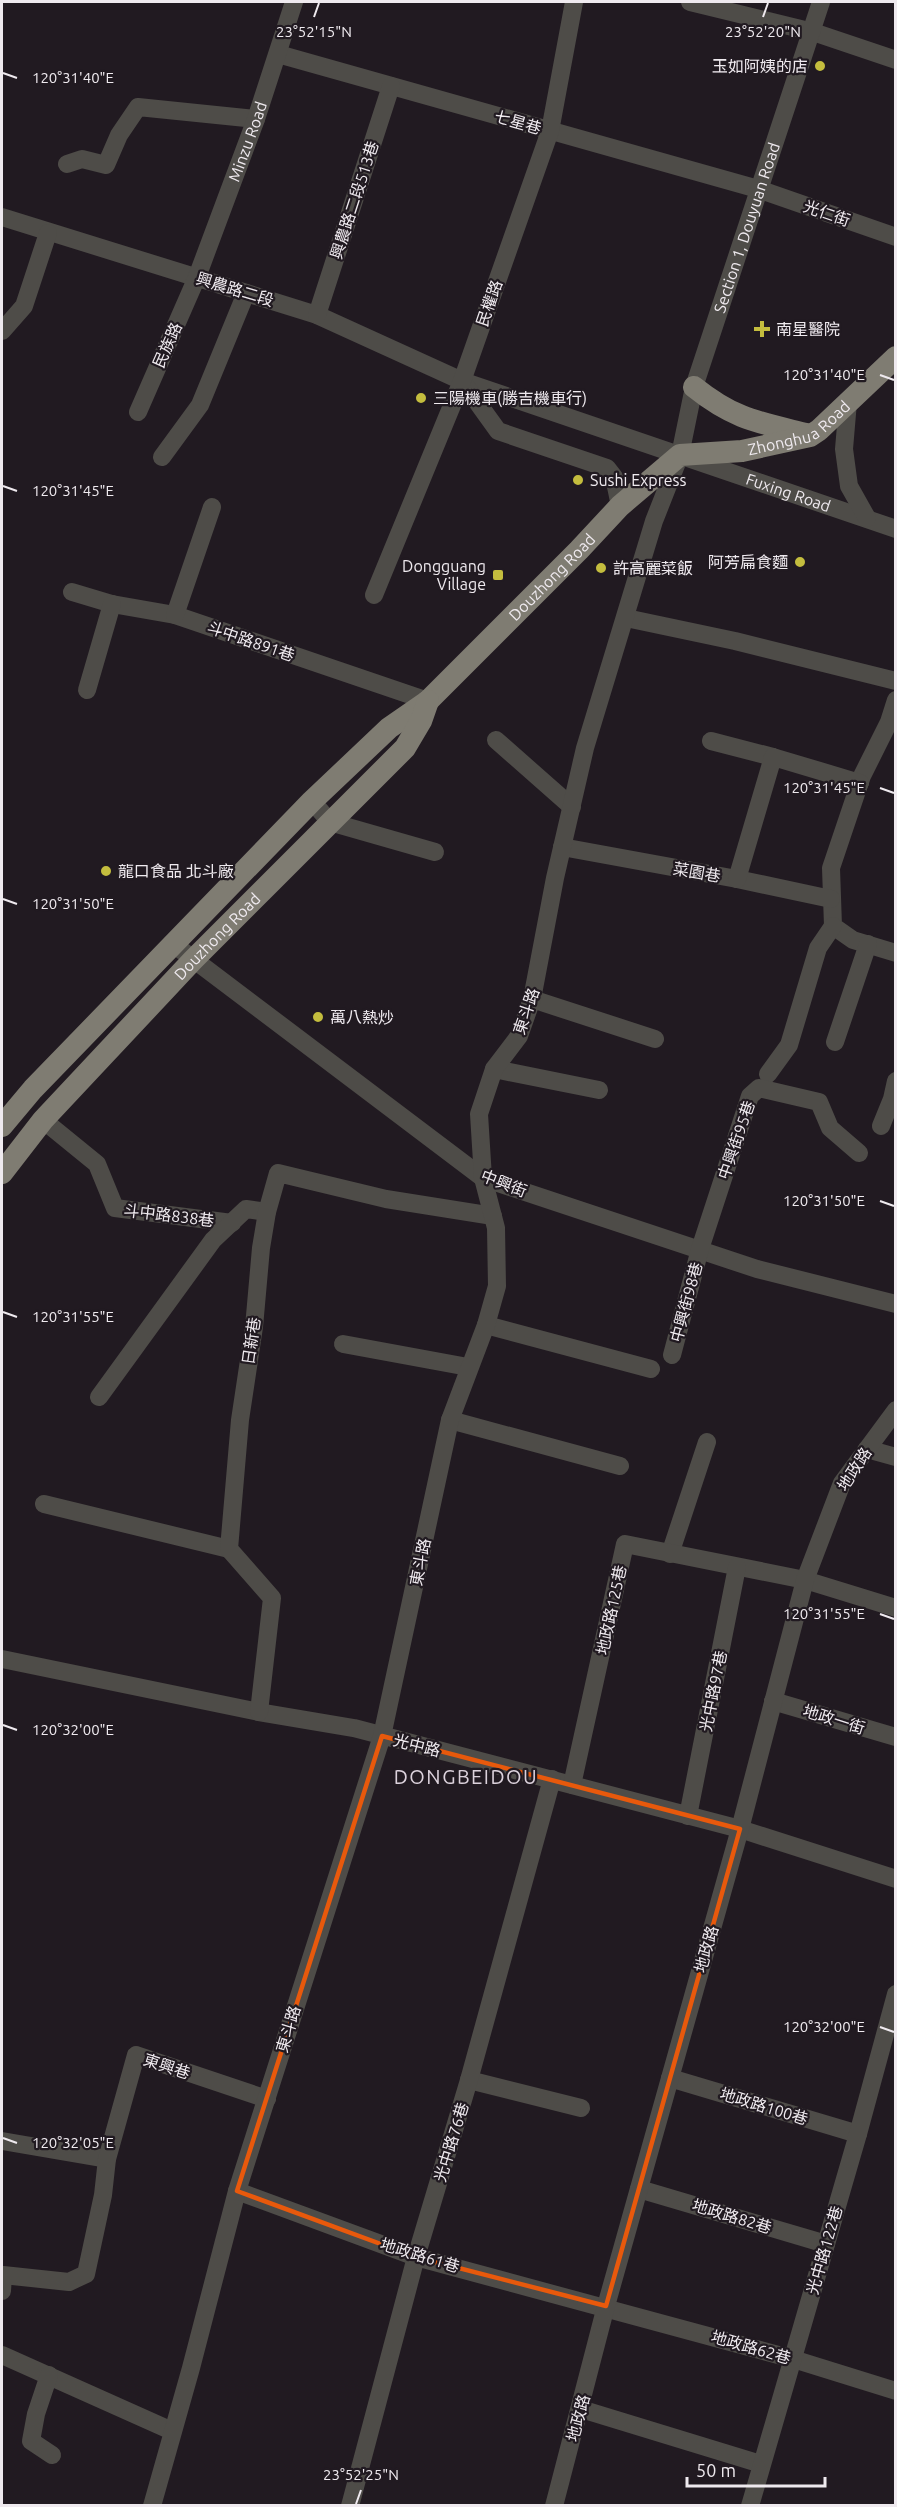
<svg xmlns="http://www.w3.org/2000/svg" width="897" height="2507" viewBox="0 0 897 2507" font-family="Ubuntu,'Noto Sans TC',sans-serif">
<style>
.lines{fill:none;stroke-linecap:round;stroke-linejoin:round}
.minor{stroke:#4e4c48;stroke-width:18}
.major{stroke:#7f7c72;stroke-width:22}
.marked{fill:none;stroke:#e8590c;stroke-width:4.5;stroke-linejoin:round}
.ticks{fill:none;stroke:#efeaef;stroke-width:2}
.poi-dot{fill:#c4bd3e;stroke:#211a21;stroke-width:2}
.labels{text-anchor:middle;stroke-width:4.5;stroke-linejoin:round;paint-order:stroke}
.poi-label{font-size:16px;fill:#efeaef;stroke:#211a21;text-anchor:start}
.street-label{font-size:16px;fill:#efeaef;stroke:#211a21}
.quarter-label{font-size:20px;letter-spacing:1.5px;fill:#dcd2dc;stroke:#211a21}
.ticks-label{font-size:15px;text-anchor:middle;fill:#efeaef;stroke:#211a21;stroke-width:4.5;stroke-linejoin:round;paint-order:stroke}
</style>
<rect width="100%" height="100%" fill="#211a21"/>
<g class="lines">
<!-- minor -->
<g class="minor">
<path d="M690 2 813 32 896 60"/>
<path d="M278 54 758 189 896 237"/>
<path d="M67 164 82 159 106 165 119 135 138 107 256 119"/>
<path id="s1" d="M2 217 317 315 462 381 896 529"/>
<path d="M317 315 391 86"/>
<path d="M2 331 24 306 48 233"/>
<path d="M462 381 498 431 607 468 614 477 620 506"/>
<path d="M848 402 844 449 849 486 867 518"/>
<path id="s2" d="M138 412 197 277 256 119 294 2"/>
<path d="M162 457 200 405 246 293"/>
<path d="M72 592 112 604 175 615 428 701"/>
<path d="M374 595 462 381 550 131 574 2"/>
<path d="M175 615 212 507"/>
<path d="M626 618 735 641 896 681"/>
<path d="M87 690 112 604"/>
<path d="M896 700 889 722 862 776 831 868 833 926 853 940 896 953"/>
<path d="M496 740 572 807"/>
<path d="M711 741 773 757"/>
<path d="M312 801 330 822 435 852"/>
<path d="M562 847 737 879 831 899"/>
<path d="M737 879 773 757 860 783"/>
<path d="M172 943 483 1178 757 1269 896 1304"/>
<path d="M532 999 655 1039"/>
<path d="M835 1042 868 944"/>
<path d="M494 1069 599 1090"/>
<path d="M768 1074 789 1045 818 948 833 926"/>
<path d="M43 1120 97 1164 115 1208 232 1223"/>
<path d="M881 1126 892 1099 896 1081"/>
<path d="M486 1325 651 1369"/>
<path d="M343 1344 468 1367"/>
<path d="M672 1355 700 1249 750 1096 759 1088 819 1102 830 1128 859 1153"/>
<path d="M99 1397 213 1240 246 1209 267 1212"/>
<path d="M450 1420 620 1466"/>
<path d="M867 1449 896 1457"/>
<path d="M44 1504 229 1549"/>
<path d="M670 1554 707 1442"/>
<path d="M2 1659 259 1712 354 1728 740 1829 896 1879"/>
<path d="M773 1701 896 1737"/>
<path d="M259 1712 272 1598 229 1549 240 1420 254 1327 261 1248 267 1212 278 1173 386 1199 493 1216"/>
<path d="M572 1785 625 1544 805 1580 896 1608"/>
<path d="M688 1816 737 1567"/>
<path d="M670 2078 858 2134"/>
<path d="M469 2080 581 2108"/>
<path d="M2 2141 107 2159"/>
<path d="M639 2189 826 2244"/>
<path d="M237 2191 416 2257 793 2359 896 2391"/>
<path d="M2 2291 3 2275 69 2282 86 2274 103 2195 107 2159 136 2055 267 2099"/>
<path d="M2 2355 172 2431"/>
<path d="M49 2375 36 2414 31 2441 52 2455"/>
<path d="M581 2409 761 2464"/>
<path id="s3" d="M152 2506 191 2368 237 2191 382 1736 450 1420 486 1325 497 1286 496 1228 483 1178 479 1114 494 1069 519 1036 532 999 555 878 585 748 654 521 680 455 694 387 821 2"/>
<path d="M350 2506 416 2257 469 2080 552 1779"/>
<path d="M554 2506 606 2306 740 1829 805 1580 842 1483 896 1410"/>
<path d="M750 2506 858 2134 896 1994"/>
</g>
<!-- major -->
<g class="major">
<path d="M694 387C734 419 757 422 806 434"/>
<path id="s4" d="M2 1126 33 1089 312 801 389 728 428 701 579 550 620 506 680 455 742 451 810 436 819 430 896 357"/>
<path id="s5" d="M2 1173 43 1120 193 960 405 748 421 721 428 701"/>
</g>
</g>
<!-- marked area -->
<path class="marked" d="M382 1736 740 1829 606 2306 416 2257 237 2191Z"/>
<!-- ticks -->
<path class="ticks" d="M314 17 319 3M763 17 768 3M3 73 17 78M880 375 894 380M3 486 17 491M880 788 894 793M3 899 17 904M880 1201 894 1206M3 1312 17 1317M880 1614 894 1619M3 1725 17 1730M880 2027 894 2032M3 2138 17 2143M356 2504 361 2490"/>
<!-- markers -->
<g class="poi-dot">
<circle cx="820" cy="66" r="6"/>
<path d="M759 320h6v6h6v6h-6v6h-6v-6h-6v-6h6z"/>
<circle cx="421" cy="398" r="6"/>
<circle cx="578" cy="480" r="6"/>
<circle cx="800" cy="562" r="6"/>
<circle cx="601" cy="568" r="6"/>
<rect x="492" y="569" width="12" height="12" rx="3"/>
<circle cx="106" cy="871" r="6"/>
<circle cx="318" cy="1017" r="6"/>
</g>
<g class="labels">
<!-- poi labels -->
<g class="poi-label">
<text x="808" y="72" text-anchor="end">玉如阿姨的店</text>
<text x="776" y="335">南星醫院</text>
<text x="433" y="404">三陽機車(勝吉機車行)</text>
<text x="590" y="486">Sushi Express</text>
<text x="788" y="568" text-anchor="end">阿芳扁食麵</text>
<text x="486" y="572" text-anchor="end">Dongguang<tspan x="486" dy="18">Village</tspan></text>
<text x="613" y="574">許高麗菜飯</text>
<text x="118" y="877">龍口食品 北斗廠</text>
<text x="330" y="1023">萬八熱炒</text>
</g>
<!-- street labels -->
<g class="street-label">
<text transform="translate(518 122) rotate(16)" y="6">七星巷</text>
<text dy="6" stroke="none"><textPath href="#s2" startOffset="292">Minzu Road</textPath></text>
<text transform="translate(354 200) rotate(-72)" y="6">興農路二段513巷</text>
<text transform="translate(827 213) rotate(19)" y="6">光仁街</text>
<text dy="6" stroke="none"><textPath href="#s3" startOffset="2373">Section 1, Douyuan Road</textPath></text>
<text transform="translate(235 289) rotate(17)" y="6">興農路二段</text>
<text transform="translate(489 303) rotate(-71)" y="6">民權路</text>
<text transform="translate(167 345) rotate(-66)" y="6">民族路</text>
<text dy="6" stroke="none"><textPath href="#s4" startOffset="1080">Zhonghua Road</textPath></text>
<text dy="6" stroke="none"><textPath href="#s1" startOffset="834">Fuxing Road</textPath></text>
<text dy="6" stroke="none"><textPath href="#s4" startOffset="778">Douzhong Road</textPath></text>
<text transform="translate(251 641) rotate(19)" y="6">斗中路891巷</text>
<text transform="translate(697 872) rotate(10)" y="6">菜園巷</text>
<text dy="6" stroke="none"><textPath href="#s5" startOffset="320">Douzhong Road</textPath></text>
<text transform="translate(526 1011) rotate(-71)" y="6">東斗路</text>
<text transform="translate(736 1140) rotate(-71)" y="6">中興街95巷</text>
<text transform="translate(504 1183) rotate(21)" y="6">中興街</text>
<text transform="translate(169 1215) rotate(7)" y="6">斗中路838巷</text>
<text transform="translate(686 1302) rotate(-75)" y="6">中興街98巷</text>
<text transform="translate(251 1341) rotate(-82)" y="6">日新巷</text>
<text transform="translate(854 1469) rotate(-57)" y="6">地政路</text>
<text transform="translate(420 1562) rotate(-79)" y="6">東斗路</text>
<text transform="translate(611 1610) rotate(-78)" y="6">地政路125巷</text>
<text transform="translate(713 1691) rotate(-79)" y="6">光中路97巷</text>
<text transform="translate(834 1719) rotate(17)" y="6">地政一街</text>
<text transform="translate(417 1745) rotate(14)" y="6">光中路</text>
<text transform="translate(706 1949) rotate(-74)" y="6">地政路</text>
<text transform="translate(288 2029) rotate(-73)" y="6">東斗路</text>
<text transform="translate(167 2066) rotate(18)" y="6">東興巷</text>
<text transform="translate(764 2106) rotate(17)" y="6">地政路100巷</text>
<text transform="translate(451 2142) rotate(-73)" y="6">光中路76巷</text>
<text transform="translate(732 2216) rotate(17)" y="6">地政路82巷</text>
<text transform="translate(824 2250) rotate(-74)" y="6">光中路122巷</text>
<text transform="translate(420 2255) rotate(17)" y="6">地政路61巷</text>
<text transform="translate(751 2347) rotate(16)" y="6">地政路62巷</text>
<text transform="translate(578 2418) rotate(-75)" y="6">地政路</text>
</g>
<!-- quarter labels -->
<g class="quarter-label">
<text x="466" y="1784">DONGBEIDOU</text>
</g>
</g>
<g class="ticks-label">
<text x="763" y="37">23°52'20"N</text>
<text x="314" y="37">23°52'15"N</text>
<text x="73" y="83">120°31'40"E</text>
<text x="824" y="380">120°31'40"E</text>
<text x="73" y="496">120°31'45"E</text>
<text x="824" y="793">120°31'45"E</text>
<text x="73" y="909">120°31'50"E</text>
<text x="824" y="1206">120°31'50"E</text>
<text x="73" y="1322">120°31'55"E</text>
<text x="824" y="1619">120°31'55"E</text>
<text x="73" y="1735">120°32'00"E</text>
<text x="824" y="2032">120°32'00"E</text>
<text x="73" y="2148">120°32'05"E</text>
<text x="361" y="2480">23°52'25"N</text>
</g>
<!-- border -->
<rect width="897" height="2507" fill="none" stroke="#efeaef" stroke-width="6"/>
<!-- scale -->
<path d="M687 2477v9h138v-9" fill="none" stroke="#efeaef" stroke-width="3"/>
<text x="696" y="2477" font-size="18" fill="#efeaef" stroke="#211a21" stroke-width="4.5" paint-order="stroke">50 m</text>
</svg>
